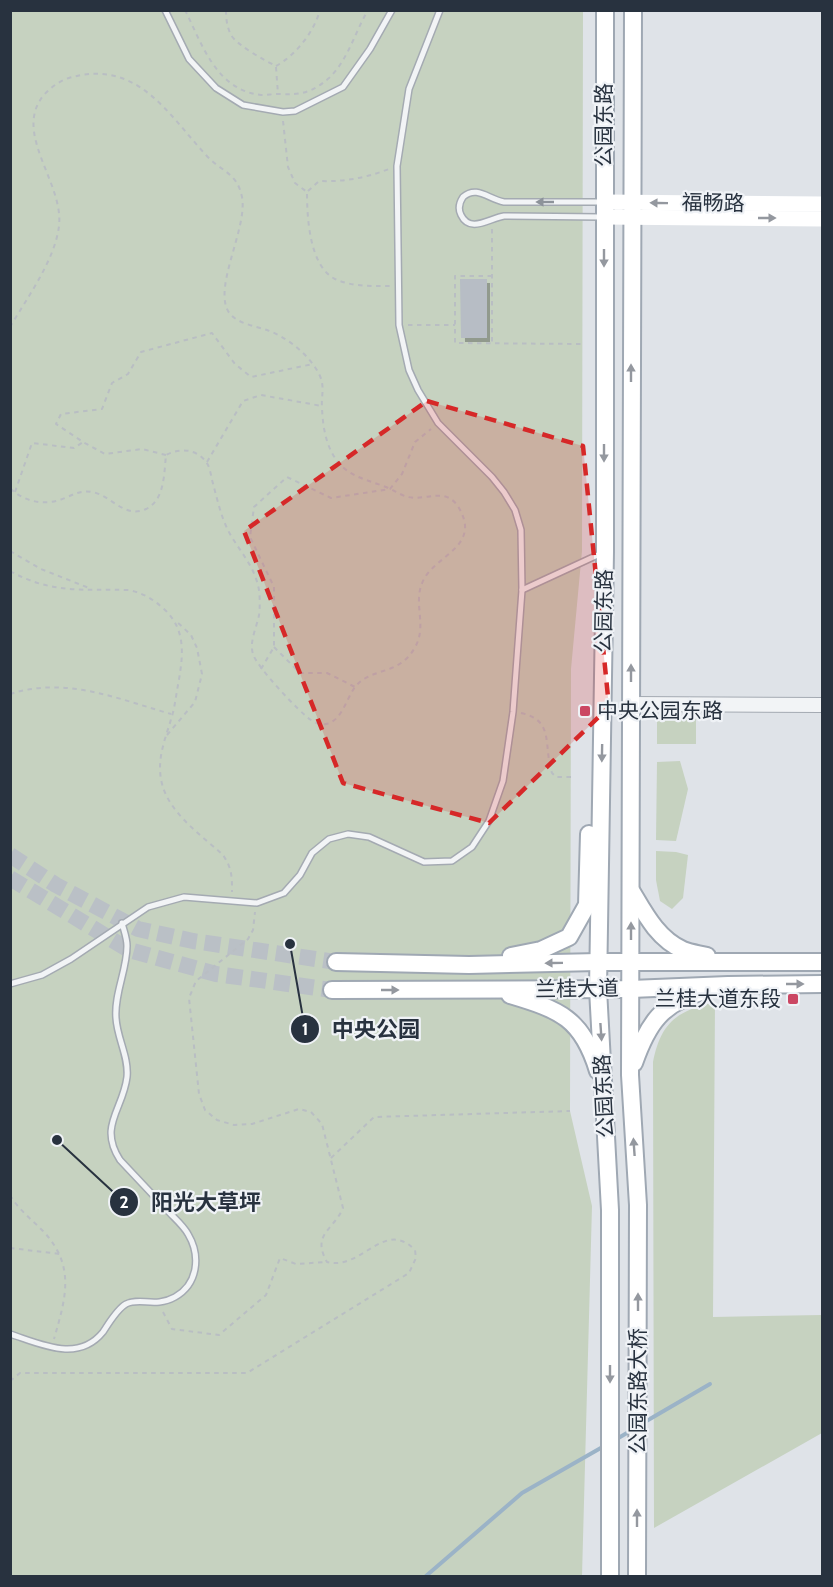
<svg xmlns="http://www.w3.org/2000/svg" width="833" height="1587" viewBox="0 0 833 1587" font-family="Cabin,'Noto Sans SC',sans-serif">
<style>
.green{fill:#c6d2c0}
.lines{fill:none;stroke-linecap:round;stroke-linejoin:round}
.stream{stroke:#9bb3c7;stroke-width:4}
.building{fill:#b7bdc5;filter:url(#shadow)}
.primary-tunnel{stroke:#bac0c6;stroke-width:16;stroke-dasharray:16 8;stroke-linecap:butt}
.service-casing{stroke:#a4aab2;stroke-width:8}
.tertiary-casing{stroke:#a4aab2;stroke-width:16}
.primary-casing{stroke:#9fa8b3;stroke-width:20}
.path{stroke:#b9bec3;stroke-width:2;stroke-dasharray:4.5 4.5;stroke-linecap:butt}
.service{stroke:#f2f4f6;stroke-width:5}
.tertiary{stroke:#f2f4f6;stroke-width:14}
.secondary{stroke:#fff;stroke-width:15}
.primary{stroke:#fff;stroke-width:16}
.oneway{fill:#8d939a}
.oneway2{fill:#94989f}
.marked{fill:#d62828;fill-opacity:0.2;stroke:#d62828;stroke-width:4.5;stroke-dasharray:12 8;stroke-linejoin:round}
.poi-dot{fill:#cb4763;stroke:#eff2f6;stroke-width:2}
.labels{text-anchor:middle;stroke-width:4.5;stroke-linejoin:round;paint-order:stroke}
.street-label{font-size:21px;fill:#28323f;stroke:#eff2f6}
.poi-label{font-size:21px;fill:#28323f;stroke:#eff2f6;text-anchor:start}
.leader{fill:none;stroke:#28323f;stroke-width:2}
.callout-dot{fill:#28323f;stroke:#eff2f6;stroke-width:2}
.mark-label{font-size:18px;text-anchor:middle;font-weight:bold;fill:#fff}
.callout-label{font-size:22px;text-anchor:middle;font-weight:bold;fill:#28323f;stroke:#eff2f6;stroke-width:4.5;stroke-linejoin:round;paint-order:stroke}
</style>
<defs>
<filter id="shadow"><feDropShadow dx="4" dy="4" stdDeviation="0" flood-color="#0004"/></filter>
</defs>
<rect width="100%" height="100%" fill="#dfe3e8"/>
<!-- green -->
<g class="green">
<path d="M11 11H583L582 551 571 669 570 1111 592 1206 582 1576H11Z"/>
<rect x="657" y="719" width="39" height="25"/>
<path d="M680 761 688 789 676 841 656 840 657 762Z"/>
<path d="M656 851 676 852 688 855 683 898 672 909 660 901 656 880Z"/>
<path d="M715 1002 713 1317 822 1315V1433L654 1528 653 1062C661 1022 677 1011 715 1002Z"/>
</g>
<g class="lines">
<!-- stream -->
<g class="stream">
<path d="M643 1423 710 1384"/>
<path d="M615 1440 632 1430"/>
<path d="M426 1576 522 1493 606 1445"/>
</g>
</g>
<!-- building -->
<path class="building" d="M460 279H487V338H461Z"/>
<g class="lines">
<!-- primary-tunnel -->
<g class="primary-tunnel">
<path d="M10 855 56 885 138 929 193 941 336 962"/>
<path d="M10 878 129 950 216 974 332 990"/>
</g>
<!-- service casing -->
<g class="service-casing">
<g id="service">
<path d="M165 10 189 59 216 88 243 105 283 112 295 111 343 87 370 49 392 10"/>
<path d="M601 217 504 216C490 218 470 234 461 215 458 209 459 203 463 197 477 185 488 199 504 202H602"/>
<path d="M522 590 602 553"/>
<path d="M10 984 42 975 71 959 148 907 184 897 257 903 284 893 300 875 312 853 329 839 348 834 369 837 424 862 452 861 472 847 489 821 503 781 513 712 522 590 521 530 515 510 504 492 492 477 438 423 418 390 409 370 399 325 397 166 409 89 440 10"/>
<path d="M10 1334C41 1344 78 1363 103 1332 109 1323 117 1309 126 1304 140 1297 155 1308 175 1297 198 1284 201 1256 188 1234 183 1225 173 1217 167 1210 151 1193 135 1176 120 1160 98 1126 123 1110 127 1077 129 1057 117 1038 116 1018 114 994 127 970 127 946 127 938 124 931 122 923"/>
</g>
</g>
<!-- tertiary casing -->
<g class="tertiary-casing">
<path id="tertiary" d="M631 704 822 705"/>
</g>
<!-- primary casing -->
<g class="primary-casing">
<g id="primary">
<path d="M605 10V552L598 989 610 1210V1576"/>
<path d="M633 10 630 1075 638 1205 637 1576"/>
<path d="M632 892C645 914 658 939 683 950 690 953 699 954 707 956"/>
<path d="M511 956 541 950 569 937 587 905 589 834"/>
<path d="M336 962 469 965 598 962H822"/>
<path d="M332 990 631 989 728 985 822 984"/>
<path d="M510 995C560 1010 582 1018 598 1071"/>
<path d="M634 1063C648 1023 662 1003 704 991"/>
</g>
</g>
<!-- path -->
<g class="path">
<path d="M185 10C202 44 216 90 261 95 267 95 273 94 279 94 300 95 312 93 329 78 348 60 355 32 368 10"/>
<path d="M226 10C226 19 227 27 231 35 238 46 264 60 276 66"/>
<path d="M276 66C296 55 314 32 320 10"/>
<path d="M276 67 278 94"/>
<path d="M283 121 288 167 295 183 307 192C307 216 309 266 335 279 352 287 373 286 391 286"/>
<path d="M308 191 319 181C344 182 365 178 389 169"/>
<path d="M492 229V343"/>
<path d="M492 276H455V343L583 344"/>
<path d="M408 325H455"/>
<path d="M10 327C27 298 55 260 59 226 64 183 13 134 43 96 50 88 59 81 69 78 137 58 167 113 206 155 221 172 237 172 242 197 248 229 211 290 230 314 239 324 255 326 267 330 287 337 311 356 320 376 325 388 321 396 322 408 323 432 328 458 349 472 360 479 373 482 386 487 394 490 400 495 408 497 427 501 446 486 459 508 481 546 437 555 424 579 411 603 429 625 414 649 398 676 371 667 355 687 346 699 342 721 326 724 321 725 314 723 311 720 300 713 256 666 253 654 249 641 257 627 259 615 260 608 260 597 259 590 255 567 241 553 230 534 221 518 217 498 212 480 211 475 210 469 208 465 199 449 181 447 166 455 164 473 165 500 146 509 124 519 111 495 92 492 82 490 74 494 65 498 47 506 25 503 10 488"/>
<path d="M166 455 142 449 105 454 83 442 56 424 61 414 102 409 112 383 128 374 141 352 212 333 235 364 251 377 313 364"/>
<path d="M207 462 243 401 261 395 322 406"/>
<path d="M15 492 32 443 74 448 83 442"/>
<path d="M10 551 41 569 89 588"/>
<path d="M10 571C51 594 84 589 129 590 143 593 153 599 164 609 187 630 183 657 178 685 176 695 175 706 172 716 166 737 157 757 161 779 166 811 200 834 223 855 232 868 232 877 232 892"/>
<path d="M274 647 300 673H327L355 687"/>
<path d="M261 669 274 647V587L250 537 254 507 287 477 331 498 390 489 402 474 415 442 431 429"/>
<path d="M10 694C66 676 118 699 171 714"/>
<path d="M521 713C555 720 543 746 552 773L556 777H571"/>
<path d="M167 735 195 702 202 674 197 648 191 635 175 620"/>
<path d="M331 1158 374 1117 570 1111"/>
<path d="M10 1195C18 1209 31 1219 42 1230 76 1265 66 1297 54 1339"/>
<path d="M10 1248 60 1254"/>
<path d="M163 1312 172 1329 219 1335 266 1295 280 1258 296 1264 327 1262"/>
<path d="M10 1381 20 1373H247L409 1273 416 1258 415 1250C384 1218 362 1271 327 1262 311 1234 334 1230 343 1208L322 1124 311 1112 299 1109 252 1124 234 1125 217 1120 205 1110 199 1094 189 998 196 981 248 939 253 930 255 912"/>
</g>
<!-- service -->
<use href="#service" class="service"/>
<!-- tertiary -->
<use href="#tertiary" class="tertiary"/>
<!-- secondary -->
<g class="secondary">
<path d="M604 202 822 204"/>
<path d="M604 217 822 219"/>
</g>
<!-- primary -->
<use href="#primary" class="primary"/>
</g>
<!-- one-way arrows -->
<defs><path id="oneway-solid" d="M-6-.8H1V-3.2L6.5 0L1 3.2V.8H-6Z" transform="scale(1.5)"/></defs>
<use class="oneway" href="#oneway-solid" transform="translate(545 202) rotate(-180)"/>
<g class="oneway2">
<use href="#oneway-solid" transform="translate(659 203) rotate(-179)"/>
<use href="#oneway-solid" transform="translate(767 218)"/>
<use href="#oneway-solid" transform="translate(604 258) rotate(90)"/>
<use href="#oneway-solid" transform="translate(631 373) rotate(-90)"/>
<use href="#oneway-solid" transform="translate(604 453) rotate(90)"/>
<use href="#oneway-solid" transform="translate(631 673) rotate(-90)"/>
<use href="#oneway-solid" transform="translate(602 753) rotate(91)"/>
<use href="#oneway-solid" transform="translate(631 931) rotate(-90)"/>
<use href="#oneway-solid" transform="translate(554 963) rotate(179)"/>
<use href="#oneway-solid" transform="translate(795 984)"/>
<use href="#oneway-solid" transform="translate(390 990)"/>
<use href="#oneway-solid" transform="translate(601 1032) rotate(86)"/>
<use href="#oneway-solid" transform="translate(634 1147) rotate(-94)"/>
<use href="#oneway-solid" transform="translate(638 1302) rotate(-90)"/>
<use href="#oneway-solid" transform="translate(610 1374) rotate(90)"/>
<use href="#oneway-solid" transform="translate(637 1518) rotate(-90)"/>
</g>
<!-- marked area -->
<path class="marked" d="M427 401 583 446 609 707 489 823 343 783 244 531Z"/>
<!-- markers -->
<g class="poi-dot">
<rect x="579" y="705" width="12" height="12" rx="3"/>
<rect x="787" y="993" width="12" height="12" rx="3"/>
</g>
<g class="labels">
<!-- street labels -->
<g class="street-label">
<text transform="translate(604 125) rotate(-90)" y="7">公园东路</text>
<text transform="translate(713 203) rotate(1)" y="7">福畅路</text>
<text transform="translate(604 611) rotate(-89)" y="7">公园东路</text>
<text transform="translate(577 989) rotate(-1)" y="7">兰桂大道</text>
<text transform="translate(604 1096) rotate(-93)" y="7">公园东路</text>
<text transform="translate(638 1391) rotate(-90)" y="7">公园东路大桥</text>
</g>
<!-- poi labels -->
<g class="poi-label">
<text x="597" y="718">中央公园东路</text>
<text x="781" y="1006" text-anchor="end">兰桂大道东段</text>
</g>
</g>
<!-- callouts -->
<path class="leader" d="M290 944L305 1029M57 1140L124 1202"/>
<g class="callout-dot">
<circle cx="290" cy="944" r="6"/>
<circle cx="57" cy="1140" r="6"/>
<circle cx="305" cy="1029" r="15"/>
<circle cx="124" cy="1202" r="15"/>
</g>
<g class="mark-label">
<text x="305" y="1035">1</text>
<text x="124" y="1208">2</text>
</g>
<g class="callout-label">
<text x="376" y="1037">中央公园</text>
<text x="206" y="1210">阳光大草坪</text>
</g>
<!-- border -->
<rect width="833" height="1587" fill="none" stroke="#28323f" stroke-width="24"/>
</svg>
